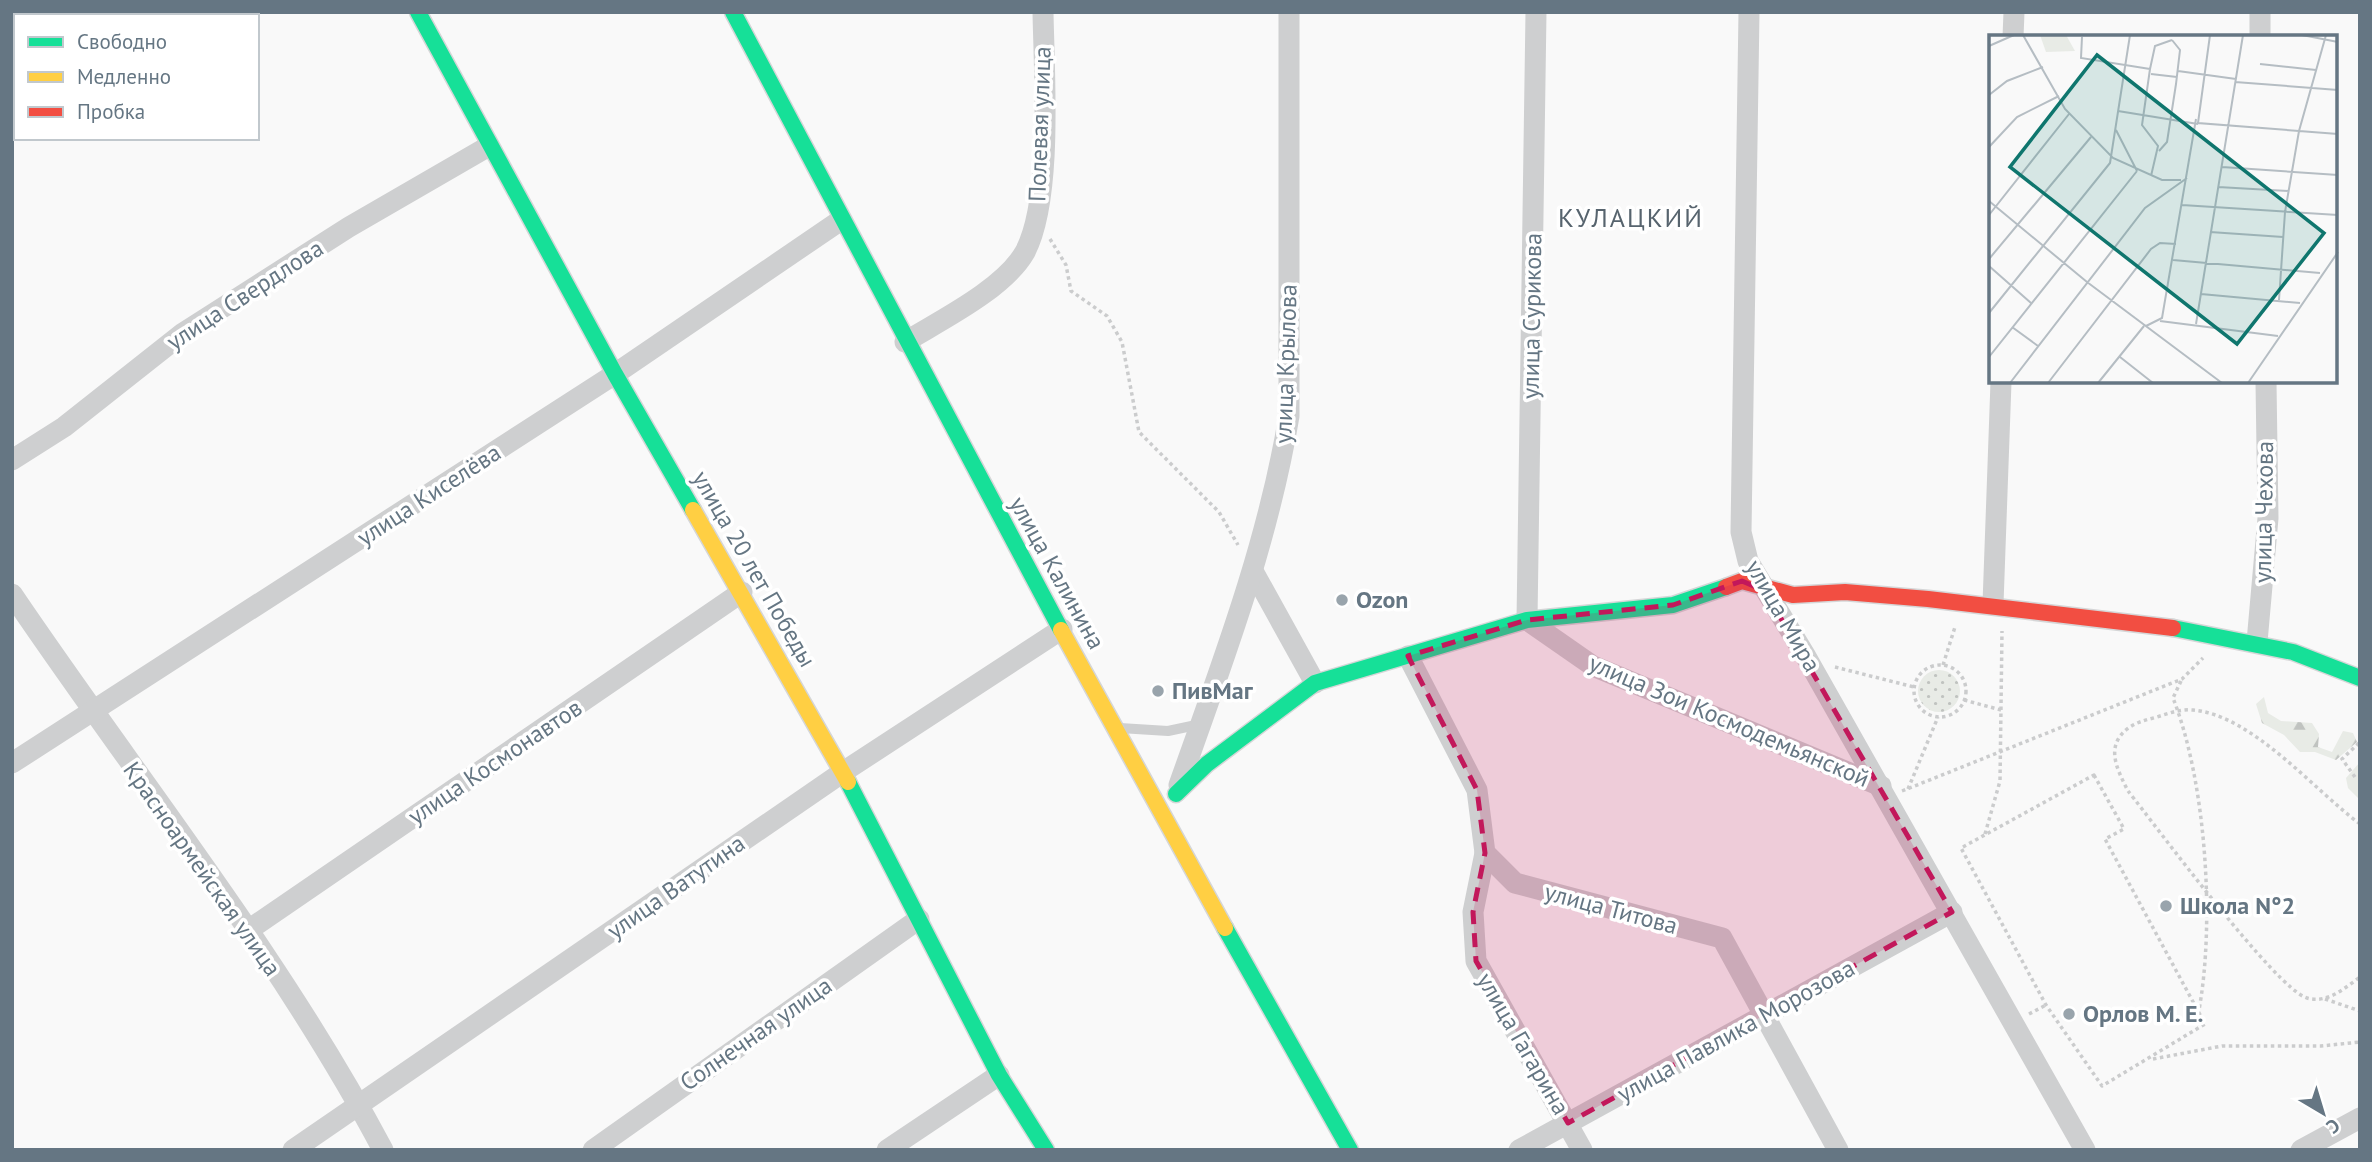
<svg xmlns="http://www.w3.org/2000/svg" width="2372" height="1162" viewBox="0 0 2372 1162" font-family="'PT Sans',sans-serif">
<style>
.forest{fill:url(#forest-firs)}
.park{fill:url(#park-dots)}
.garden{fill:#e8ebe6}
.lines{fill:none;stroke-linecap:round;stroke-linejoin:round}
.fast-casing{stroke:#d5d6d7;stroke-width:19}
.slow-casing{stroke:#d5d6d7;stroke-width:19}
.jam-casing{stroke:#d5d6d7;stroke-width:19}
.path{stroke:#cbcccd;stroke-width:3.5;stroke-dasharray:3.5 3.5;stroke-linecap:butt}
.lane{stroke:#cecfd0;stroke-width:10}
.street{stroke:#cecfd0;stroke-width:21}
.fast{stroke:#16e098;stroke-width:16}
.slow{stroke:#ffcf43;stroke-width:16}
.jam{stroke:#f24e42;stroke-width:16}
.marked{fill:#c2185b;fill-opacity:0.2;stroke:#c2185b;stroke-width:5;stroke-dasharray:14 9;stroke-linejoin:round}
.poi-dot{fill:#99a4ac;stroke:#fff;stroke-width:2.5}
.labels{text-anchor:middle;stroke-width:7;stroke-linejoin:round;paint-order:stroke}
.street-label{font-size:24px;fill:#657683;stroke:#fff}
.poi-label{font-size:24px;font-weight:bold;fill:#657683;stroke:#fff;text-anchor:start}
.neighbourhood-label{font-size:26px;letter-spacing:2px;fill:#57646e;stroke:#fff}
.inset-road{fill:none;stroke:#b5bdc3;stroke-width:2}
.view{fill:#0f766e;fill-opacity:0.15;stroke:#0f766e;stroke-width:3.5}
.inset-edge{fill:none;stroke:#657683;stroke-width:3.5}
</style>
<defs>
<pattern id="forest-firs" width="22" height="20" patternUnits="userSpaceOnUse" patternTransform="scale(1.75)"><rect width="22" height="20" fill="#e8ebe6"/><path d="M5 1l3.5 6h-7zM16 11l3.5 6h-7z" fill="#c0c3c0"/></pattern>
<pattern id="park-dots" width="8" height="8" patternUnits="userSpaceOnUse" patternTransform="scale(1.75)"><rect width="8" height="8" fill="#e8ebe6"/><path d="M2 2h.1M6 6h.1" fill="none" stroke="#c0c3c0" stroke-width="1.8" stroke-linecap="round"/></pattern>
</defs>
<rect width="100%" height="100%" fill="#f9f9f9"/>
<!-- forest -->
<path class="forest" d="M2264 697 2268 713 2281 721 2312 723 2319 734 2318 747 2332 752 2343 731 2353 733 2357 742 2336 760 2315 752H2300L2284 735 2262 723 2256 704Z"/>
<!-- park -->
<circle class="park" cx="1939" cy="691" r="21"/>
<!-- garden -->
<path class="garden" d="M2360 762V800L2348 788 2346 778Z"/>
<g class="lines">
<!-- fast casing -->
<g class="fast-casing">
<g id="fast">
<path d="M418 12 615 374 693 510"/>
<path d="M733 12 1061 630"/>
<path d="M2173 628 2293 652 2360 678"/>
<path d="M848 782 999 1075 1046 1150"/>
<path d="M1176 794 1207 764 1315 683 1527 620 1673 605 1726 587"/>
<path d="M1225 928 1350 1150"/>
</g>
</g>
<!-- slow casing -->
<g class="slow-casing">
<g id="slow">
<path d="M693 510 848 782"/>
<path d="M1061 630 1225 928"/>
</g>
</g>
<!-- jam casing -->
<g class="jam-casing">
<path id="jam" d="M1726 587 1742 581 1793 595 1845 592 1928 599 2173 628"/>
</g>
<!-- path -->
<g class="path">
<path d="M1050 239 1066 265 1071 291 1107 316 1122 342 1139 432 1219 512 1238 545"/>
<path d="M1943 665 1955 627"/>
<circle cx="1940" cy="691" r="26"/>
<path d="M1835 667 1914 687"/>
<path d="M2181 681 2173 698C2206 782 2215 922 2199 1010"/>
<path d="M1964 700 2001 710"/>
<path d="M2094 775 2124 829 2105 839 2205 1024 2102 1086 2046 1005 1961 848Z"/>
<path d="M2355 777 2342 759 2360 742"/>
<path d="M1908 789 1938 717"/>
<path d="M1902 791 2182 679 2203 658"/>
<path d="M2360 824C2314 790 2252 715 2193 710 2180 709 2169 713 2157 717 2146 720 2136 722 2127 729 2105 747 2117 769 2128 791 2156 826 2276 989 2307 998 2327 1004 2345 988 2360 977"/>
<path d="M1985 834 2000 781 2002 631"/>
<path d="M2325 999 2360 1011"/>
<path d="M2029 1014 2046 1005"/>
<path d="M2153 1059 2222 1046H2321L2360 1042"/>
</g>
<!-- lane -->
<path class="lane" d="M1120 728 1168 731 1201 724"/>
<!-- street -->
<g class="street">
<path d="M1536 12 1527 620 1593 666 1881 786"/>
<path d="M1749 12 1741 532 1748 561 1805 655 2085 1150"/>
<path d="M2260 12V37"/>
<path d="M213 16 220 12"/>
<path d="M2013 37 2014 12"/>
<path d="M12 128 16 126"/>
<path d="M905 342C941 320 1004 289 1025 252 1053 199 1044 73 1043 12"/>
<path d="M12 460 64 427 183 333 349 227 489 146"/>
<path d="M1253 571 1315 683"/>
<path d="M12 594C135 776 281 957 383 1150"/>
<path d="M1993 604 2001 382"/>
<path d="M2257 642 2268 518 2266 382"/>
<path d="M1408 656 1477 790 1485 853 1515 883 1722 938 1838 1150"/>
<path d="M12 763 615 374 841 220"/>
<path d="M1179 785C1222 664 1268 543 1289 416V12"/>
<path d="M1485 853 1473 912 1476 961 1582 1150"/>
<path d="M247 931 742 592"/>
<path d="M293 1150 843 772 1062 629"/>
<path d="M593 1150 919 919"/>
<path d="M887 1150 999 1075"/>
<path d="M1519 1150 1952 912"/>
<path d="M2301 1150 2360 1118"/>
</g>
<!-- fast -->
<use href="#fast" class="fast"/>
<!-- slow -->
<use href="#slow" class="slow"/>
<!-- jam -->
<use href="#jam" class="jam"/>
</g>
<!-- marked area -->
<path class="marked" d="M1742 581 1765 591 1952 912 1568 1123 1476 961 1473 912 1485 853 1477 790 1408 656 1527 620 1673 605Z"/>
<!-- markers -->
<g class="poi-dot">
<circle cx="1342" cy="600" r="7"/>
<circle cx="1158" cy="691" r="7"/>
<circle cx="2166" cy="906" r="7"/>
<circle cx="2069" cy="1014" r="7"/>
</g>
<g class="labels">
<!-- street labels -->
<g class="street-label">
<text transform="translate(1040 124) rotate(-88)" y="8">Полевая улица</text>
<text transform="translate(245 295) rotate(-33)" y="8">улица Свердлова</text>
<text transform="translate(1532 316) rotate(-89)" y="8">улица Сурикова</text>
<text transform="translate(1286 364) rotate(-88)" y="8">улица Крылова</text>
<text transform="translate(429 495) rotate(-33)" y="8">улица Киселёва</text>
<text transform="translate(2264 512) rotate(-89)" y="8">улица Чехова</text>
<text transform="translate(754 569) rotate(60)" y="8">улица 20 лет Победы</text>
<text transform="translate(1057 573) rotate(61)" y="8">улица Калинина</text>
<text transform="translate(1783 616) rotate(60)" y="8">улица Мира</text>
<text transform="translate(1729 721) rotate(23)" y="8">улица Зои Космодемьянской</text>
<text transform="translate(495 762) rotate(-34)" y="8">улица Космонавтов</text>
<text transform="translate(202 869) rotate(55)" y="8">Красноармейская улица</text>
<text transform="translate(676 887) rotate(-35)" y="8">улица Ватутина</text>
<text transform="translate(1611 909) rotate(15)" y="8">улица Титова</text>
<text transform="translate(1736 1031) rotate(-29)" y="8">улица Павлика Морозова</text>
<text transform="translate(756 1034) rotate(-35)" y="8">Солнечная улица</text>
<text transform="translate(1523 1044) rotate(60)" y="8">улица Гагарина</text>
</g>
<!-- poi labels -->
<g class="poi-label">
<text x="1356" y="608">Ozon</text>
<text x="1172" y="699">ПивМаг</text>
<text x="2180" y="914">Школа N°2</text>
<text x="2083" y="1022">Орлов М. Е.</text>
</g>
<!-- neighbourhood labels -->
<g class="neighbourhood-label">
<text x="1631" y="227">КУЛАЦКИЙ</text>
</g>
</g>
<!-- overview -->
<g transform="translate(1989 35)">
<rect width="348" height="348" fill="#f9f9f9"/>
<path d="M51 0H77L86 16 57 17Z" fill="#e8ebe6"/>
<path class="inset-road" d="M34 0 76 74 124 123 173 145H192M221 0 209 88 349 99M313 0 349 7M93 2 92 23 161 34M0 11 25 0M271 29 327 35M189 36 247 44M162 39 188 42M246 47 349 55M0 60 18 46 54 32M129 76 209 89M127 95 148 136M0 112 28 82 70 61M170 116 178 107 187 49 191 15 183 5M233 132 349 140M162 141 169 111 153 90 161 34 166 11 183 5M229 152 300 156M0 166 98 247 233 348M193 170 349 180M0 180 80 79M221 197 294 202M0 224 102 102M184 225 331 238M0 231 42 268M212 259 311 268M290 265 296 177 310 96 337 0M0 278 121 128 141 0M171 286 289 301M207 289 254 0M157 291 173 283 207 84M23 292 49 311M0 322 148 136M131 322 164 348M21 348 156 173 198 143M59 348 162 214 171 208 187 209M109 348 155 291M259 348 349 217"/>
<path class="view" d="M108 20 335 198 248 309 21 132Z"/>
<rect width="348" height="348" class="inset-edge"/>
</g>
<!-- border -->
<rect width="2372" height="1162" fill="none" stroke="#657683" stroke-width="28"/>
<!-- legend -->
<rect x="14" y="14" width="245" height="126" fill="#ffffff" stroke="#c1c8cd" stroke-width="2"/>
<rect x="28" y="37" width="35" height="10" fill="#16e098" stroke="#c1c8cd" stroke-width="2"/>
<text x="77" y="49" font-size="21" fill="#657683">Свободно</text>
<rect x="28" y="72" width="35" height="10" fill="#ffcf43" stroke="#c1c8cd" stroke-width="2"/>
<text x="77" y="84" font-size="21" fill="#657683">Медленно</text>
<rect x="28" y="107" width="35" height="10" fill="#f24e42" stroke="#c1c8cd" stroke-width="2"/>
<text x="77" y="119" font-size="21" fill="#657683">Пробка</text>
<!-- north arrow -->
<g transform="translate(2323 1113) rotate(142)" stroke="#ffffff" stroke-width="5" paint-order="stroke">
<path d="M0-5L12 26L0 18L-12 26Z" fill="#657683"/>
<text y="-10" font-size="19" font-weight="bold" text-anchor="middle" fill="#657683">С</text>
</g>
</svg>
